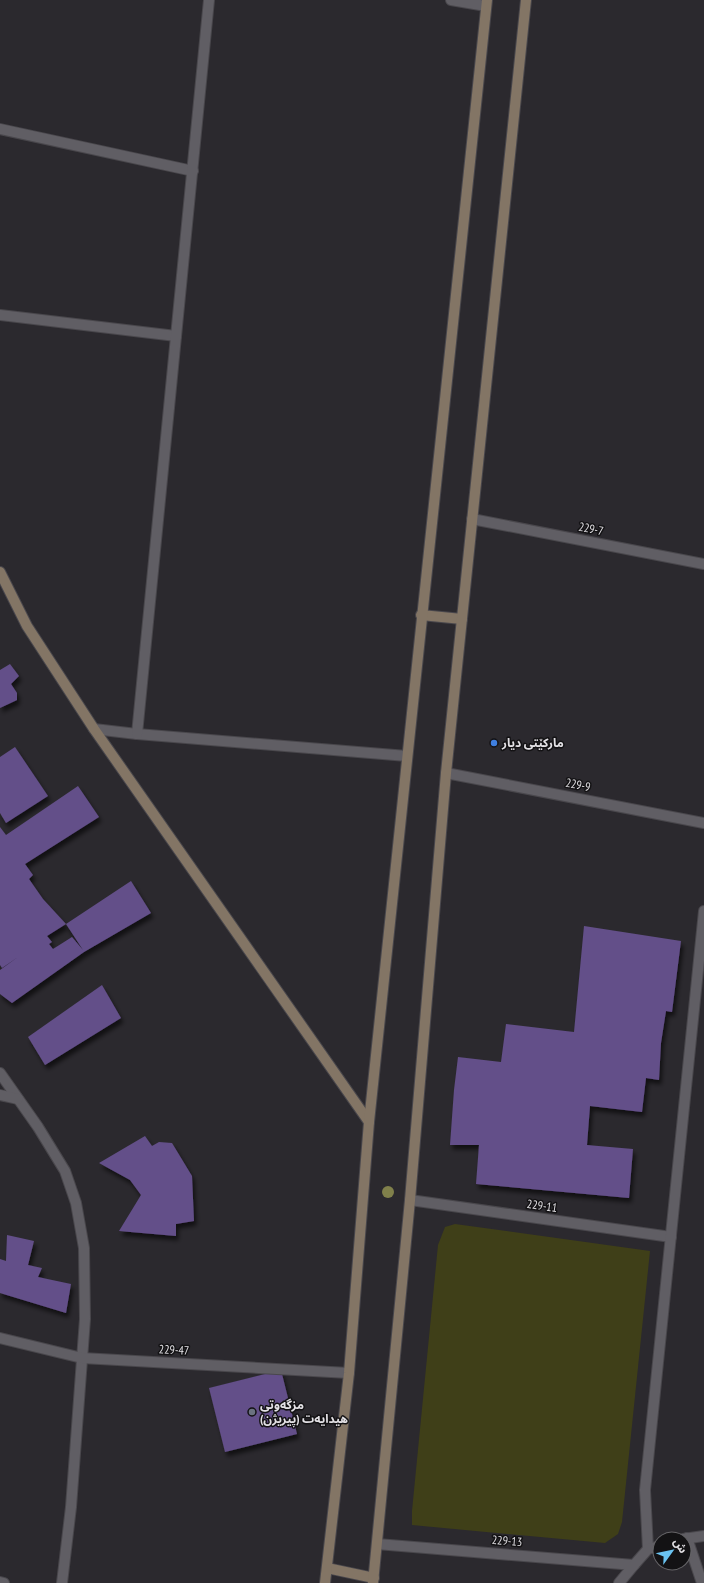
<svg xmlns="http://www.w3.org/2000/svg" width="704" height="1583" viewBox="0 0 704 1583" font-family="'PT Sans Narrow','Noto Sans Arabic',sans-serif">
<style>
.green{fill:#3f3f18}
.building{fill:#634f89;filter:url(#shadow)}
.lines{fill:none;stroke-linecap:round;stroke-linejoin:round}
.street-casing{stroke:#49474c;stroke-width:12}
.secondary-casing{stroke:#49474c;stroke-width:12}
.street{stroke:#605e64;stroke-width:10}
.secondary{stroke:#837565;stroke-width:10}
.tree{fill:#80804b}
.shop-dot{fill:#3f7fe0;stroke:#131214;stroke-width:1.5}
.worship-dot{fill:#6b7280;stroke:#131214;stroke-width:1.5}
.labels{text-anchor:middle;stroke-width:3;stroke-linejoin:round;paint-order:stroke}
.street-label{font-size:12px;fill:#e3e1e5;stroke:#131214}
.poi-label{font-size:12px;font-weight:bold;fill:#e3e1e5;stroke:#131214;text-anchor:start}
</style>
<defs>
<filter id="shadow"><feDropShadow dx="2.5" dy="4.5" stdDeviation="2" flood-color="#0009"/></filter>
</defs>
<rect width="100%" height="100%" fill="#2b292e"/>
<!-- green -->
<path class="green" d="M455 1224 650 1251 622 1522 618 1534 605 1543 412 1525V1511L438 1245 445 1227Z"/>
<!-- building -->
<g class="building">
<path d="M10 664 19 676 11 684 17 693V700L0 708V670Z"/>
<path d="M15 747 48 796 6 823 0 813V757Z"/>
<path d="M78 786 99 817 25 864 33 875 29 879 43 899 66 924 47 936 52 942 49 944 53 949 72 937 83 950 66 924 131 881 151 913 84 952 12 1003 0 994V970L18 957 2 968 0 965V827L6 835Z"/>
<path d="M584 926 681 941 672 1012 666 1011 661 1043 659 1080 646 1078 642 1112 590 1106 587 1145 633 1149 629 1198 476 1184 479 1145H450L454 1090 458 1057 501 1062 506 1024 574 1032Z"/>
<path d="M102 985 121 1018 45 1065 28 1037Z"/>
<path d="M145 1136 152 1146 159 1142 172 1143 192 1176 194 1221 176 1224V1236L119 1231 141 1195 130 1180 99 1163Z"/>
<path d="M7 1235 34 1241 28 1265 42 1268 38 1277 71 1284 66 1313 0 1293V1259L6 1261Z"/>
<path d="M281 1370 297 1434 225 1452 209 1388Z"/>
</g>
<g class="lines">
<!-- street casing -->
<g class="street-casing">
<g id="street">
<path d="M451 0 486 6"/>
<path d="M0 129 193 171"/>
<path d="M0 315 176 336"/>
<path d="M472 519 704 564"/>
<path d="M94 729 137 734 407 756"/>
<path d="M137 734 209 0"/>
<path d="M446 773 704 823"/>
<path d="M0 1073 38 1127 65 1171 76 1203 84 1248 85 1319 71 1507 62 1583"/>
<path d="M0 1095 18 1099"/>
<path d="M410 1200 671 1237"/>
<path d="M0 1338 82 1358 349 1373"/>
<path d="M687 1538 702 1583"/>
<path d="M683 1539 704 1536"/>
<path d="M377 1544 634 1565"/>
<path d="M648 1549 645 1490 704 911"/>
<path d="M0 1582 4 1583"/>
<path d="M619 1583 634 1565 648 1549 660 1546"/>
</g>
</g>
<!-- secondary casing -->
<g class="secondary-casing">
<g id="secondary">
<path d="M0 572 27 626 94 729 369 1122"/>
<path d="M421 615 462 619"/>
<path d="M327 1568 374 1578"/>
<path d="M325 1583 349 1373 369 1122 487 0"/>
<path d="M373 1583 410 1200 446 773 526 0"/>
</g>
</g>
<!-- street -->
<use href="#street" class="street"/>
<!-- secondary -->
<use href="#secondary" class="secondary"/>
</g>
<!-- trees -->
<circle class="tree" cx="388" cy="1192" r="6"/>
<!-- markers -->
<circle class="shop-dot" cx="494" cy="743" r="4"/>
<circle class="worship-dot" cx="252" cy="1412" r="4"/>
<g class="labels">
<!-- street labels -->
<g class="street-label">
<text transform="translate(591 529) rotate(11)" y="4">229-7</text>
<text transform="translate(578 785) rotate(11)" y="4">229-9</text>
<text transform="translate(542 1206) rotate(8)" y="4">229-11</text>
<text transform="translate(174 1350) rotate(3)" y="4">229-47</text>
<text transform="translate(507 1541) rotate(5)" y="4">229-13</text>
</g>
<!-- poi labels -->
<g class="poi-label">
<text x="502" y="747">مارکێتی دیار</text>
<text x="260" y="1409">مزگه‌وتی<tspan x="260" dy="14">هیدایه‌ت (پیریژن)</tspan></text>
</g>
</g>
<!-- north arrow -->
<g transform="translate(672 1551) rotate(57)"><circle r="19" fill="#131214" stroke="#666568"/>
<path d="M0-3L7 15L0 10L-7 15Z" fill="#6ac3f1"/>
<text y="-6" font-size="11" font-weight="bold" text-anchor="middle" fill="#e3e1e5">ش</text>
</g>
</svg>
